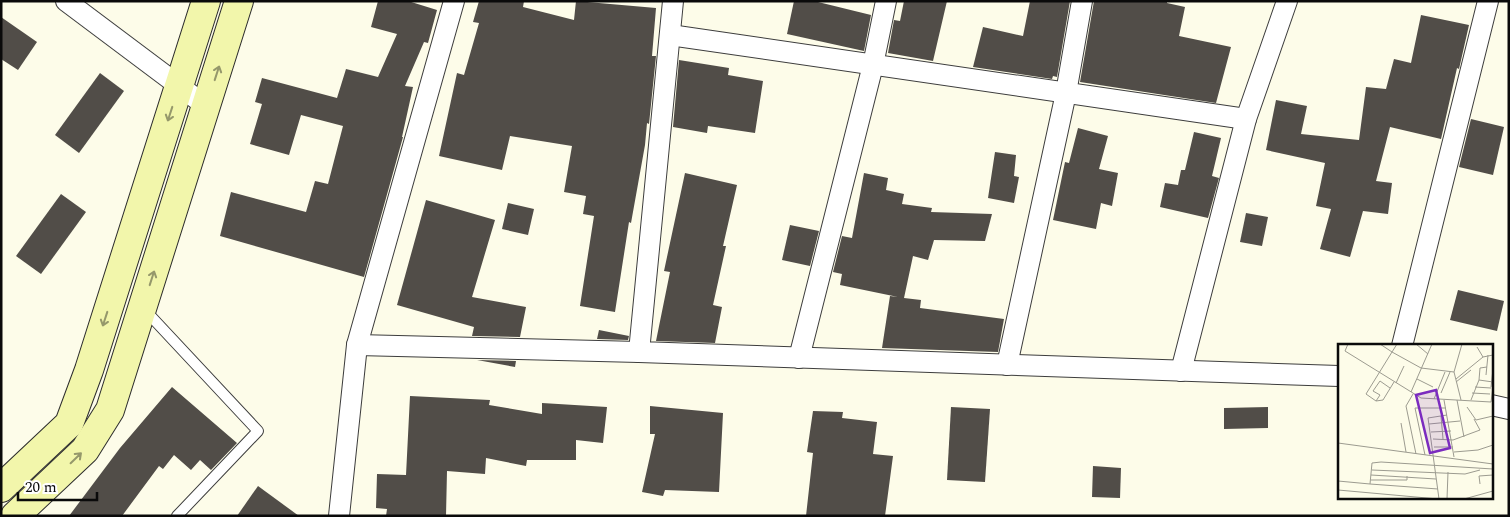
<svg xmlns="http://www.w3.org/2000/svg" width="1510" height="517" viewBox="0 0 1510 517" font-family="Spectral,serif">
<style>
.building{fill:#514d48}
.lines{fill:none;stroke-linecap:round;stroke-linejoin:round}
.lane-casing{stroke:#3d3d3d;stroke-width:12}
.street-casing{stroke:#3d3d3d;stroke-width:22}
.secondary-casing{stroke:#2c2c2c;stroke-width:30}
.lane{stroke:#fff;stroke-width:10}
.street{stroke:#fff;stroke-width:20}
.secondary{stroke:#f2f6ab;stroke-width:28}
.oneway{stroke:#95986b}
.inset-road{fill:none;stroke:#9c9b90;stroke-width:1}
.view{fill:#7b2cbf;fill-opacity:0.15;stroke:#7b2cbf;stroke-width:2.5}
.inset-edge{fill:none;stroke:#0a0a0a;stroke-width:2.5}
</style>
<rect width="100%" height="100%" fill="#fdfce9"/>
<!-- building -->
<g class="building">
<path d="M378 1H408L437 10 428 43 424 42 405 86 413 87 402 137H403L364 277 220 236 231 192 306 212 315 181 328 184 343 126 301 115 289 155 250 144 262 104 255 102 262 78 337 98 346 69 378 77 397 34 371 27Z"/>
<path d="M479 1H524L523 7 574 20 576 1 656 8 652 56H656L649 124 647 123 645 145 631 223 629 222 615 312 580 306 594 216 583 214 586 196 564 192 572 146 510 136 502 170 439 156 457 73 464 75 479 23 473 22Z"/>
<path d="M794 1H814L871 15 864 51 787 34Z"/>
<path d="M904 1H947L933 61 888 53 894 20 900 21Z"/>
<path d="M1030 1H1070L1057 77 1053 76 1052 79 973 67 983 27 1023 36Z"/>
<path d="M1094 1H1167V3L1185 7 1179 36 1231 47 1216 103 1080 82Z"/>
<path d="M1421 15 1469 25 1459 69 1457 68 1441 139 1390 127 1376 181 1392 183 1388 214 1363 211 1350 257 1320 249 1331 209 1316 206 1325 163 1266 150 1276 100 1307 106 1301 134 1359 140 1366 87 1386 89 1394 59 1411 63Z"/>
<path d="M1 17 37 42 18 70 1 59Z"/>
<path d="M679 60 729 68 728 75 763 81 755 133 708 126 707 133 673 127Z"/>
<path d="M100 73 124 91 79 153 55 135Z"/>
<path d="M1471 119 1504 127 1493 175 1459 167Z"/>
<path d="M1078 128 1108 136 1099 169 1118 173 1112 206 1101 203 1096 229 1053 220 1065 162 1069 163Z"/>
<path d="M1194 132 1221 138 1212 176 1219 178 1208 218 1160 207 1165 183 1178 185 1181 170H1185Z"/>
<path d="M995 152 1016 155 1014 176 1019 177 1014 203 988 198Z"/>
<path d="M685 173 737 185 723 246H726L713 305 722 307 715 343 656 341 670 272 664 271Z"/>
<path d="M864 173 888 178 886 190 904 194 902 204 932 208 931 212 992 214 985 241 934 240 928 260 913 256 904 298 921 300 920 308 1004 319 998 352 882 348 890 296 898 297 840 285 842 274 833 272 842 236 852 238Z"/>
<path d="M61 194 86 212 41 274 16 256Z"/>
<path d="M426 200 495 220 472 297 526 307 520 337 472 336 474 327 397 305Z"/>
<path d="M508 203 534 209 528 235 502 229Z"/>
<path d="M1246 213 1268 217 1262 246 1240 242Z"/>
<path d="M790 225 819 231 810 266 782 260Z"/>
<path d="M1458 290 1504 301 1497 331 1450 320Z"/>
<path d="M599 330 629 336 628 340 597 339Z"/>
<path d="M477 360 516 361 515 367Z"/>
<path d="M172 387 237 443 211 470 200 460 191 470 174 455 163 469 159 466 122 516H69L120 448Z"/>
<path d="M410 396 490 400 489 405 542 414V403L607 407 603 443 576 440V460H527L526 466 486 458 485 474 447 471 446 516H386L387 509 376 508 377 474 406 475Z"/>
<path d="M650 406 723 413 719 492 665 490 663 496 642 492 655 434H650Z"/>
<path d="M951 407 990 409 985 482 947 480Z"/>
<path d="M1268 407V428L1224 429V408Z"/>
<path d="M813 411 843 412 842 418 877 422 873 454 893 456 885 516H806L813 453 807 452Z"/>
<path d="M1093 466 1121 468 1120 498 1092 497Z"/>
<path d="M258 486 299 516H237Z"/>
</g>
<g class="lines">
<!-- lane casing -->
<g class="lane-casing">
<path id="lane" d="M144 309 258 431 177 516"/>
</g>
<!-- street casing -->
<g class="street-casing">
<g id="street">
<path d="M66 1 206 106"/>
<path d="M673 1 639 352 1339 376"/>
<path d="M670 35 1246 119"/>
<path d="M357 345 639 352"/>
<path d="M1402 346 1488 1"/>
<path d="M799 358 873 65 886 1"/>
<path d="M1007 365 1066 93 1082 1"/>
<path d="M1181 371 1246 119 1287 1"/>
<path d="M1491 405 1509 409"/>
<path d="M339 516 357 345 454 1"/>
</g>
</g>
<!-- secondary casing -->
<g class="secondary-casing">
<g id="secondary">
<path d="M1 488 69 424 89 370 206 1"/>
<path d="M15 516 85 450 110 410 239 1"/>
</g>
</g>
<!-- lane -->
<use href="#lane" class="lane"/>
<!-- street -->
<use href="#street" class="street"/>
<!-- secondary -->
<use href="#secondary" class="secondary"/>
</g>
<!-- one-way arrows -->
<defs><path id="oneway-shaft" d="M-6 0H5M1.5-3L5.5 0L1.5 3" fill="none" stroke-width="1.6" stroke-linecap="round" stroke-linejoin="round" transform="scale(1.25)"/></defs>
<g class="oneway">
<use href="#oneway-shaft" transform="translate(217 73) rotate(-72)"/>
<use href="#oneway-shaft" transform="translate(170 114) rotate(108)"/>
<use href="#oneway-shaft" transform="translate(152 278) rotate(-72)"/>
<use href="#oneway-shaft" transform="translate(105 319) rotate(108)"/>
<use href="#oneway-shaft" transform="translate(76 458) rotate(-44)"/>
</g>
<!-- overview -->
<g transform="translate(1338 344)">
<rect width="155" height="155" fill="#fdfce9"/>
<path class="inset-road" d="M10 0 7 7 83 54 153 58 155 43M42 0 54 8 59 0M78 0 90 10M139 3 145 13 155 11M116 28 123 56M148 31 150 11M79 35 95 43M118 35 145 13M141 36 142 24 149 23M56 38 45 56 38 57 28 50 54 8 83 24 116 28 124 0M118 38 133 26M58 39 66 22M137 43 153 44M153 43 155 25M73 48 94 0M103 49 112 28M134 49 152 50M75 50 68 62 78 110M96 55 107 28M106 56 116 113M119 56 126 93M133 56 141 36 155 38M38 57 42 51 35 47 42 37 52 44M129 63 138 76 155 72M103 72 105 95M63 79 68 108M91 80 122 77M93 88 113 87M95 95 115 96M115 96 142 86 136 75M0 99 155 120M96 103H115M116 108 140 106 155 101M87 111 77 64H108M34 126 127 130 142 126M33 131 98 135M33 136H69V132M0 137 32 140 34 119 43 118 155 125M32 140 100 145M142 140 141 132 155 131M0 146 100 155M101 155 90 74 109 71M109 155 110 128M126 155 155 147"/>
<path class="view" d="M98 46 112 104 92 109 78 51Z"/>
<rect width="155" height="155" class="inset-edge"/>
</g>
<!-- border -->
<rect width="1510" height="517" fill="none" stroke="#0a0a0a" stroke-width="5"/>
<!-- scale -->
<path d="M18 492v8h79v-8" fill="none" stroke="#0a0a0a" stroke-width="2.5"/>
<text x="25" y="492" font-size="15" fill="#0a0a0a" stroke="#ffffff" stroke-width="4" paint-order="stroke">20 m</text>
</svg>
